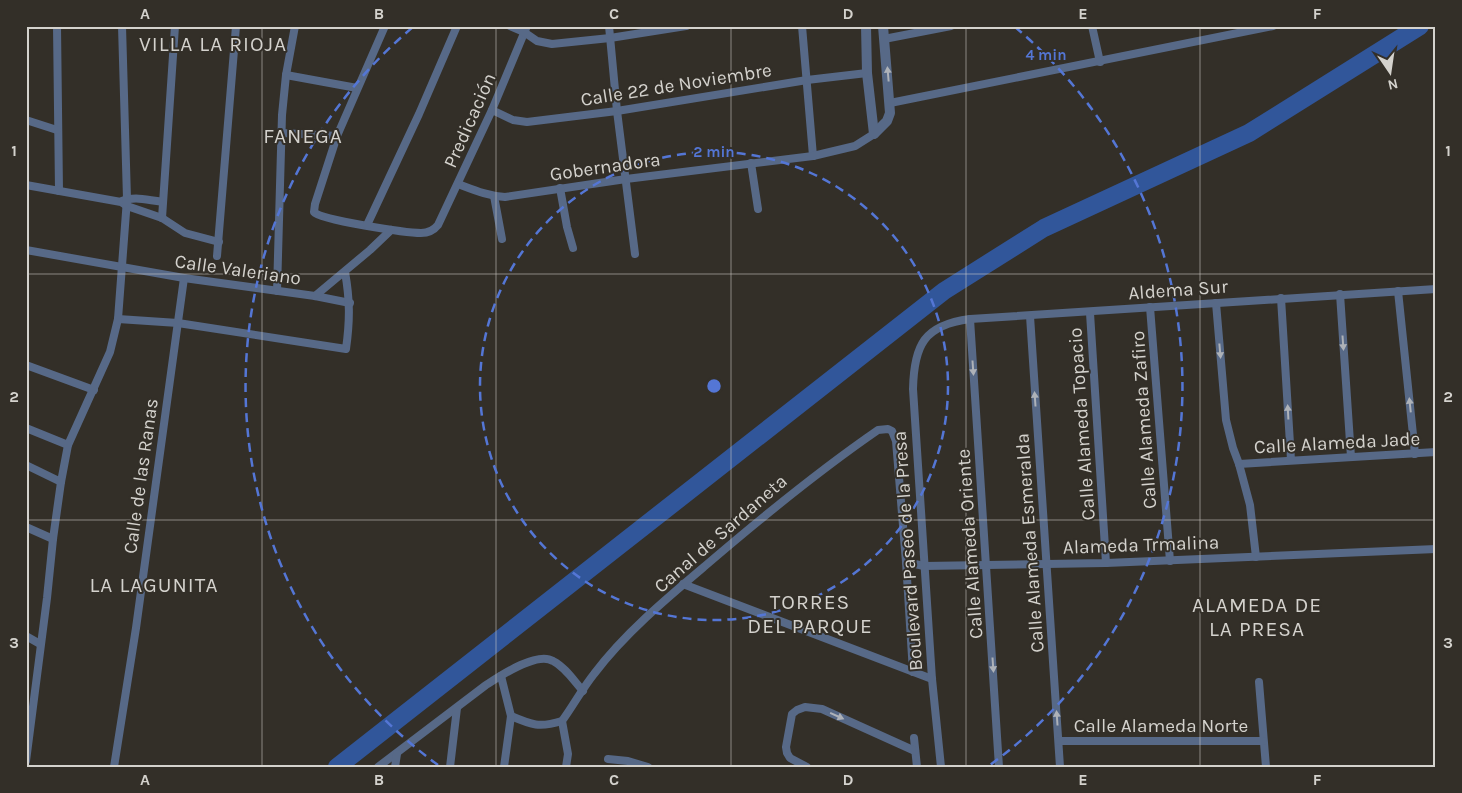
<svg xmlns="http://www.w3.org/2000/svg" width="1462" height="793" viewBox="0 0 1462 793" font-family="Karla,sans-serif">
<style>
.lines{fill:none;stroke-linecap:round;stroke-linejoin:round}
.river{stroke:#31569a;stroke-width:18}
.minor{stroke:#576987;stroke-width:8}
.tertiary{stroke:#576987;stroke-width:10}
.oneway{fill:#aeb2b8}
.grid{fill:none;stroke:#d4d2cd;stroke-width:1;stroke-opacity:0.55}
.ring{fill:none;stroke:#5476d5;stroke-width:2.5;stroke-dasharray:9 6}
.labels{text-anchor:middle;stroke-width:4;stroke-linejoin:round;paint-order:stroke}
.street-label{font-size:19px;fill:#d4d2cd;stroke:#332f28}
.quarter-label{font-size:21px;letter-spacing:1px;fill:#d4d2cd;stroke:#332f28}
.centre{fill:#5476d5;stroke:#332f28;stroke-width:2.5}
.ring-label{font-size:15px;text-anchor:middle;font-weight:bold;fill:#5476d5;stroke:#332f28;stroke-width:4;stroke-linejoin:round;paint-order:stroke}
.neatline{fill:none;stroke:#d4d2cd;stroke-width:2}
.grid-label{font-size:16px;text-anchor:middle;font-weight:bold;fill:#d4d2cd}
</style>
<rect width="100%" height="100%" fill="#332f28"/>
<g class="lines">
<!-- river -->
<path class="river" d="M337 767 944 291 1044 228 1249 133 1420 26"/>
<!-- minor -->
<g class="minor">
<path d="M57 26 59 191"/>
<path d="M385 26 337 136 315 204 314 212C320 220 407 233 421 233 429 233 434 230 438 225L492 110 527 26"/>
<path d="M510 26 524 32 537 41 552 44 610 38 686 26"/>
<path d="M609 26 617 111 635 254"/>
<path d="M802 26 813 156"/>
<path d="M1092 26 1100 62"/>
<path d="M884 39 951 26"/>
<path d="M286 75 357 88"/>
<path d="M890 103 1273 26"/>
<path d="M492 110 513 120 527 122 617 111 807 80 867 73"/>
<path d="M26 120 57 130"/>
<path d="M282 133 337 136"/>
<path d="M751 163 758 209"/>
<path d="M458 184C474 190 488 196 505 197L626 179 813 156 855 146 874 134"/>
<path d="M26 185 121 202 127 206 162 218 185 233 219 242"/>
<path d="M560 188 567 227 573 248"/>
<path d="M494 196 502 239"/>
<path d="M122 201C134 196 150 200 163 202"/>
<path d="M162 218 175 26"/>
<path d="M367 225 419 114 457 26"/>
<path d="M26 250 184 278 315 296 350 303"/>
<path d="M217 256 236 26"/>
<path d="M277 291 282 115 286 75 295 26"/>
<path d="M1398 291 1415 454"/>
<path d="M1340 294 1351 457"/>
<path d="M315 296 370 250 391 230"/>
<path d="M1281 298 1291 460"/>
<path d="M1216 303 1226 420 1233 448 1239 464 1250 505 1256 557"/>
<path d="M1150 307 1170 561"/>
<path d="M1090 313 1106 563"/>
<path d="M1030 316 1060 767"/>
<path d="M118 319 178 323 346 349C350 320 350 300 345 272"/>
<path d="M970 319 999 767"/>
<path d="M26 365 94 390"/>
<path d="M26 428 68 445"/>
<path d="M1239 464 1436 452"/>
<path d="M26 465 61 482"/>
<path d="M26 527 53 539"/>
<path d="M906 562 924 566 1106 563 1436 549"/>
<path d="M683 584 932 679"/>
<path d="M26 636 40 644"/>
<path d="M501 676 511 716C532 725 539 728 562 721"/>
<path d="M1259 682 1266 767"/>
<path d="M914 738 917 767"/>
<path d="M1059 741H1263"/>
<path d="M608 759 628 761 648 767"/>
<path d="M26 761 47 598 53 539 61 482 68 445 110 352 118 319 127 199 122 26"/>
<path d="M114 767 136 628 184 278"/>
<path d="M378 767 486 685C500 676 537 651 553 661 565 667 574 681 583 691"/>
<path d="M395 767 397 754"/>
<path d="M450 767 457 708"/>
<path d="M504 767 511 716"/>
<path d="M566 767 568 754 562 721C573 706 582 689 594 674 624 634 667 598 705 566 761 518 817 472 878 430L888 429 892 431 896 441 906 562 913 672"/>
<path d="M807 767 790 758 787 753 786 747 792 714 797 710 805 707 822 709 915 751"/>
<path d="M941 767 932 679 913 389C914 345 924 325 970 319L1436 289"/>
</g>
<!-- tertiary -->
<g class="tertiary">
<path d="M866 26 867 73 874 134"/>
<path d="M874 134 887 121 890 113 883 26"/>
</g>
</g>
<!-- one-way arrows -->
<defs><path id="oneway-solid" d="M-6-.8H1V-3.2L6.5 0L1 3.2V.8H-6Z" transform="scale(1.25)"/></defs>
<g class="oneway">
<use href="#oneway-solid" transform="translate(888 74) rotate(-95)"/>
<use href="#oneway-solid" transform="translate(1343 343) rotate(86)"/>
<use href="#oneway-solid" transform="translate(1220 351) rotate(85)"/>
<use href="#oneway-solid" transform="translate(973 368) rotate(86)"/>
<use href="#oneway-solid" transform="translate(1035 399) rotate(-94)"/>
<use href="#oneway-solid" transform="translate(1410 405) rotate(-96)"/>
<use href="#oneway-solid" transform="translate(1288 412) rotate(-93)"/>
<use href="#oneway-solid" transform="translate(993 665) rotate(86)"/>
<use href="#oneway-solid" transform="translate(837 716) rotate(24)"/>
<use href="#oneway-solid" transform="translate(1057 718) rotate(-94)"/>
</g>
<!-- grid -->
<path class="grid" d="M262 26V767M496 26V767M731 26V767M966 26V767M1200 26V767M26 274H1436M26 520H1436"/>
<!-- distance rings -->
<g class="ring">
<circle cx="714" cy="386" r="234"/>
<path d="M438 765A469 469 0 0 1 413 27M1015 27A469 469 0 0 1 990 765"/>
</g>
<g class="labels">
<!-- street labels -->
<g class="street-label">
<text transform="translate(676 84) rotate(-9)" y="7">Calle 22 de Noviembre</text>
<text transform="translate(469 120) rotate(-66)" y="7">Predicación</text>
<text transform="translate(605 166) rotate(-8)" y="7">Gobernadora</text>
<text transform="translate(238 269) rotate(8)" y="7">Calle Valeriano</text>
<text transform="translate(1178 289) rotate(-4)" y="7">Aldema Sur</text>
<text transform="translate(1143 420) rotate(-94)" y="7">Calle Alameda Zafiro</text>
<text transform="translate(1081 424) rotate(-94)" y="7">Calle Alameda Topacio</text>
<text transform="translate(1337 442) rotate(-3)" y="7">Calle Alameda Jade</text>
<text transform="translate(140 476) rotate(-82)" y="7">Calle de las Ranas</text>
<text transform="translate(720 533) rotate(-41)" y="7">Canal de Sardaneta</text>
<text transform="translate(1029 543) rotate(-94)" y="7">Calle Alameda Esmeralda</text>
<text transform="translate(969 544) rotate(-94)" y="7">Calle Alameda Oriente</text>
<text transform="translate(1141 544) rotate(-2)" y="7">Alameda Trmalina</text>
<text transform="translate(907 551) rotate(-94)" y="7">Boulevard Paseo de la Presa</text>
<text x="1161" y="732">Calle Alameda Norte</text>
</g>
<!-- quarter labels -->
<g class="quarter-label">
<text x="213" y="51">VILLA LA RIOJA</text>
<text x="303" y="143">FANEGA</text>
<text x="154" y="592">LA LAGUNITA</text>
<text x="810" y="609">TORRES<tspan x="810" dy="24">DEL PARQUE</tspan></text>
<text x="1257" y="612">ALAMEDA DE<tspan x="1257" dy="24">LA PRESA</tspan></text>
</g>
</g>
<circle cx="714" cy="386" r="8" class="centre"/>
<g class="ring-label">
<text x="1046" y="60">4 min</text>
<text x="714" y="157">2 min</text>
</g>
<!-- border -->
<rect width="1462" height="793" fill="none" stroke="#332f28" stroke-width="55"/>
<!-- north arrow -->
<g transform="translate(1390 72) rotate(167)" stroke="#332f28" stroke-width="4" paint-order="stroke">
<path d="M0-4L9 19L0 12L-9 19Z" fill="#d4d2cd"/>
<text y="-8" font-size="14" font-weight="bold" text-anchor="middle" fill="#d4d2cd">N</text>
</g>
<rect x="28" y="28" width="1406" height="738" class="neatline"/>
<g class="grid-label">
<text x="145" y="19">A</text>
<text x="379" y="19">B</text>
<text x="614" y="19">C</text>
<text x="848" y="19">D</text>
<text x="1083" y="19">E</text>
<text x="1317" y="19">F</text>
<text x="14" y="156">1</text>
<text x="1448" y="156">1</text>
<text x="14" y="402">2</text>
<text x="1448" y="402">2</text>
<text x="14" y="648">3</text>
<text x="1448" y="648">3</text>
<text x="145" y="785">A</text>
<text x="379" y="785">B</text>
<text x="614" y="785">C</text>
<text x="848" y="785">D</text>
<text x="1083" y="785">E</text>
<text x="1317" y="785">F</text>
</g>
</svg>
